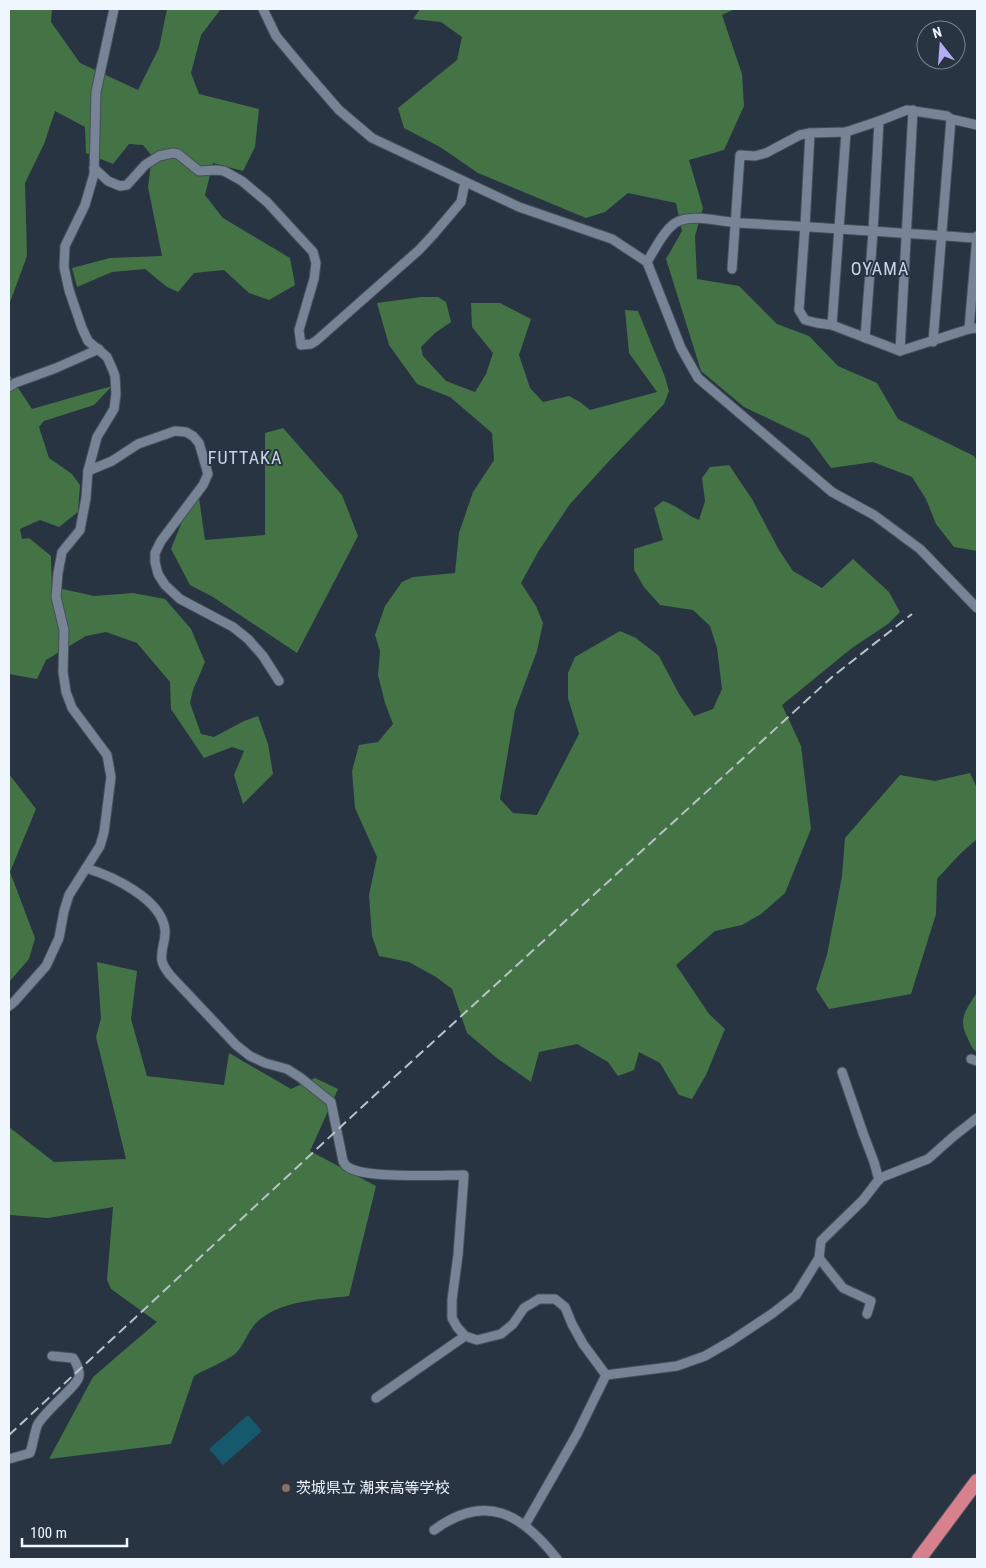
<svg xmlns="http://www.w3.org/2000/svg" width="986" height="1568" viewBox="0 0 986 1568" font-family="'Roboto Condensed','Noto Sans JP',sans-serif">
<style>
.forest{fill:#447345}
.water{fill:#16596c}
.lines{fill:none;stroke-linecap:round;stroke-linejoin:round}
.minor-casing{stroke:#47505b;stroke-width:11}
.highway-casing{stroke:#47505b;stroke-width:16}
.minor{stroke:#768495;stroke-width:9}
.highway{stroke:#d7818d;stroke-width:14}
.rail{stroke:#bac2cb;stroke-width:2;stroke-dasharray:10 5;stroke-linecap:butt}
.education-dot{fill:#8d6e63;stroke:#283442;stroke-width:2}
.labels{text-anchor:middle;stroke-width:4;stroke-linejoin:round;paint-order:stroke}
.poi-label{font-size:15px;fill:#f0f6fd;stroke:#283442;text-anchor:start}
.quarter-label{font-size:18px;letter-spacing:1px;fill:#c7d5e8;stroke:#283442}
</style>
<rect width="100%" height="100%" fill="#283442"/>
<!-- forest -->
<g class="forest">
<path d="M9 9H52L51 22 80 63 138 90 159 48 167 9H221L201 35 191 73 199 94 259 109 255 147 243 171 213 163 205 195 223 218 290 258 295 285 269 300 249 293 224 270 194 273 178 292 167 287 145 269 112 272 77 287 72 268 110 258 162 256 148 187 152 156 143 145 129 144 113 164 86 153 85 127 55 111 44 144 25 183 27 256 9 305Z"/>
<path d="M420 9H735L722 15 742 74 744 106 724 150 689 160 703 208 695 236 697 279 739 286 777 324 809 336 838 366 877 383 898 419 974 456 977 461V551L954 547 936 524 926 499 912 477 873 462 831 468 809 438 744 407 701 371 666 259 682 231 676 203 628 193 605 212 586 218 478 173 440 147 404 128 398 108 457 60 462 37 441 22 413 19Z"/>
<path d="M421 297H438L446 302 451 322 435 333 421 347 423 356 446 381 475 392 486 374 493 353 472 327 471 303H500L531 319 519 355 530 388 543 402 569 396 580 402 590 410 657 392 629 353 625 310 638 311 665 377 669 391 664 404 610 460 570 504 538 552 521 583 536 606 543 623 537 651 515 710 500 799 513 813 537 815 579 734 568 698V673L575 657 620 631 636 638 659 656 679 694 694 716 713 709 722 689 717 648 710 626 693 610 660 605 644 587 634 570V549L663 540 654 508 663 501C677 505 686 515 699 520L705 501 702 478 710 467 729 465 752 499 779 550 793 571 822 588 853 559 889 592 900 612 888 624 852 648 782 705 801 746 811 829 785 893 761 914 742 925 715 931 676 965 709 1014 725 1029 706 1075 692 1099 679 1095 660 1063 639 1052 634 1070 618 1076 608 1062 577 1044 539 1052 531 1082 498 1059 467 1033 452 989 436 977 409 962 379 956 372 936 369 895 377 857 355 808 352 771 359 745 378 742 393 724 385 703 378 675 380 651 375 635 385 606 402 582 413 577 455 573 459 533 473 492 494 460 492 433 450 397 417 384 389 345 377 303Z"/>
<path d="M9 374 32 409 112 386 94 405 44 421 39 427 49 458 72 474 80 485 78 512 59 527 40 520 20 529 22 539 29 538 51 556 52 591 58 588 94 596 133 593 165 599 191 629 205 662 193 690 190 703 201 734 214 737 244 721 258 716 268 744 273 774 243 804 234 775 244 751 232 747 204 758 171 709 170 682 137 643 106 632 86 636 46 660 37 679 9 674Z"/>
<path d="M283 428 342 495 358 536 297 653 213 597 190 585 171 549 197 484 205 540 265 535V433Z"/>
<path d="M970 773 977 788V839L960 854 937 879 936 914 911 994 829 1009 816 989 827 955 842 876 845 838 900 775 935 781Z"/>
<path d="M9 774 36 809 10 872 35 938 29 959 9 982Z"/>
<path d="M97 962 137 971 131 1019 147 1076 224 1085 229 1053 291 1089 315 1078 338 1089 310 1151 376 1186 349 1296C318 1300 281 1300 257 1322 248 1330 244 1346 235 1354 226 1361 204 1370 194 1376L171 1444 49 1459 93 1377 157 1322 111 1289 107 1280 113 1207 48 1218 10 1215 9 1216V1127L54 1162 126 1159 96 1037 101 1018Z"/>
<path d="M977 992V1052C972 1049 971 1045 968 1039 957 1018 966 1011 977 992Z"/>
</g>
<!-- water -->
<path class="water" d="M248 1415 262 1431 223 1465 209 1449Z"/>
<g class="lines">
<!-- minor casing -->
<g class="minor-casing">
<g id="minor">
<path d="M263 9 276 36 306 72 339 110 372 138 519 207 612 239 647 262 681 348 698 378 832 492 874 515 920 549 977 608"/>
<path d="M810 133 805 226 799 310 805 320 817 323 832 325 900 351 969 329 977 328"/>
<path d="M94 168 108 181 120 186 127 185 145 165 159 156 173 153 178 154 199 171 216 170 224 171 242 181 267 202 313 252 316 263 314 279 299 330 301 345 311 344 316 341 419 250 433 235 461 202 465 182"/>
<path d="M647 262C655 249 666 226 679 221 695 214 721 222 739 223 818 227 898 233 977 238"/>
<path d="M732 269 740 155 755 156 766 153 800 135 810 133 846 132 879 121 907 110 947 116 951 119 977 125"/>
<path d="M832 325 846 132"/>
<path d="M969 329 977 236"/>
<path d="M865 338 873 232 879 121"/>
<path d="M933 342 951 119"/>
<path d="M900 351 913 110"/>
<path d="M9 387 15 383 56 368 99 349"/>
<path d="M88 471 112 461 138 444 175 431 186 432 193 436 199 443 208 474 203 485 161 541 155 553V562L158 574 165 585 180 599 233 627 248 639 263 656 279 681"/>
<path d="M86 868C112 876 162 899 165 930 166 940 160 951 162 961 163 966 167 971 170 975L236 1045 250 1056 265 1063 287 1069 301 1078 331 1102 343 1161C344 1163 346 1166 348 1167 365 1179 440 1175 464 1175L458 1255 452 1300V1318L457 1327 465 1336 477 1340 501 1334 513 1324 524 1308 539 1299H555L565 1307 572 1324 583 1344 606 1375"/>
<path d="M9 1006 14 1002 46 966 59 938 64 911 69 895 100 846 104 832 111 777 107 755 72 708 66 692 63 672 64 630 56 597 58 573 62 552 80 530 86 498 88 471 97 437 114 409 116 394 115 376 112 368 107 357 88 341 82 328 69 290 64 267 65 246 85 205 94 174 96 92 114 9"/>
<path d="M971 1059 977 1061"/>
<path d="M842 1072 863 1133 874 1162 879 1180"/>
<path d="M819 1258 843 1288 871 1301 867 1314"/>
<path d="M376 1398 465 1336"/>
<path d="M9 1459 30 1453C33 1444 34 1435 37 1426 42 1413 79 1385 79 1376 80 1371 76 1362 73 1358L52 1356"/>
<path d="M525 1525 577 1434 606 1375 677 1366 705 1356 731 1341 773 1313 796 1295 819 1258 821 1241 863 1200 880 1178 928 1159 954 1136 977 1118"/>
<path d="M434 1530C486 1492 522 1514 557 1559"/>
</g>
</g>
<!-- highway casing -->
<g class="highway-casing">
<path id="highway" d="M919 1559 977 1481"/>
</g>
<!-- minor -->
<use href="#minor" class="minor"/>
<!-- highway -->
<use href="#highway" class="highway"/>
<!-- rail -->
<path class="rail" d="M9 1435 363 1106 832 677 912 614"/>
</g>
<!-- markers -->
<circle class="education-dot" cx="286" cy="1488" r="5"/>
<g class="labels">
<!-- poi labels -->
<g class="poi-label">
<text x="296" y="1493">茨城県立 潮来高等学校</text>
</g>
<!-- quarter labels -->
<g class="quarter-label">
<text x="880" y="275">OYAMA</text>
<text x="245" y="464">FUTTAKA</text>
</g>
</g>
<!-- border -->
<rect width="986" height="1568" fill="none" stroke="#f0f6fd" stroke-width="20"/>
<!-- north arrow -->
<g transform="translate(941 45) rotate(343)"><circle r="24" fill="#283442" stroke="#78828d"/>
<path d="M0-4L9 19L0 12L-9 19Z" fill="#b5acf8"/>
<text y="-8" font-size="14" font-weight="bold" text-anchor="middle" fill="#f0f6fd">N</text>
</g>
<!-- scale -->
<path d="M22 1538v8h105v-8" fill="none" stroke="#f0f6fd" stroke-width="2.5"/>
<text x="30" y="1538" font-size="15" fill="#f0f6fd" stroke="#283442" stroke-width="4" paint-order="stroke">100 m</text>
</svg>
